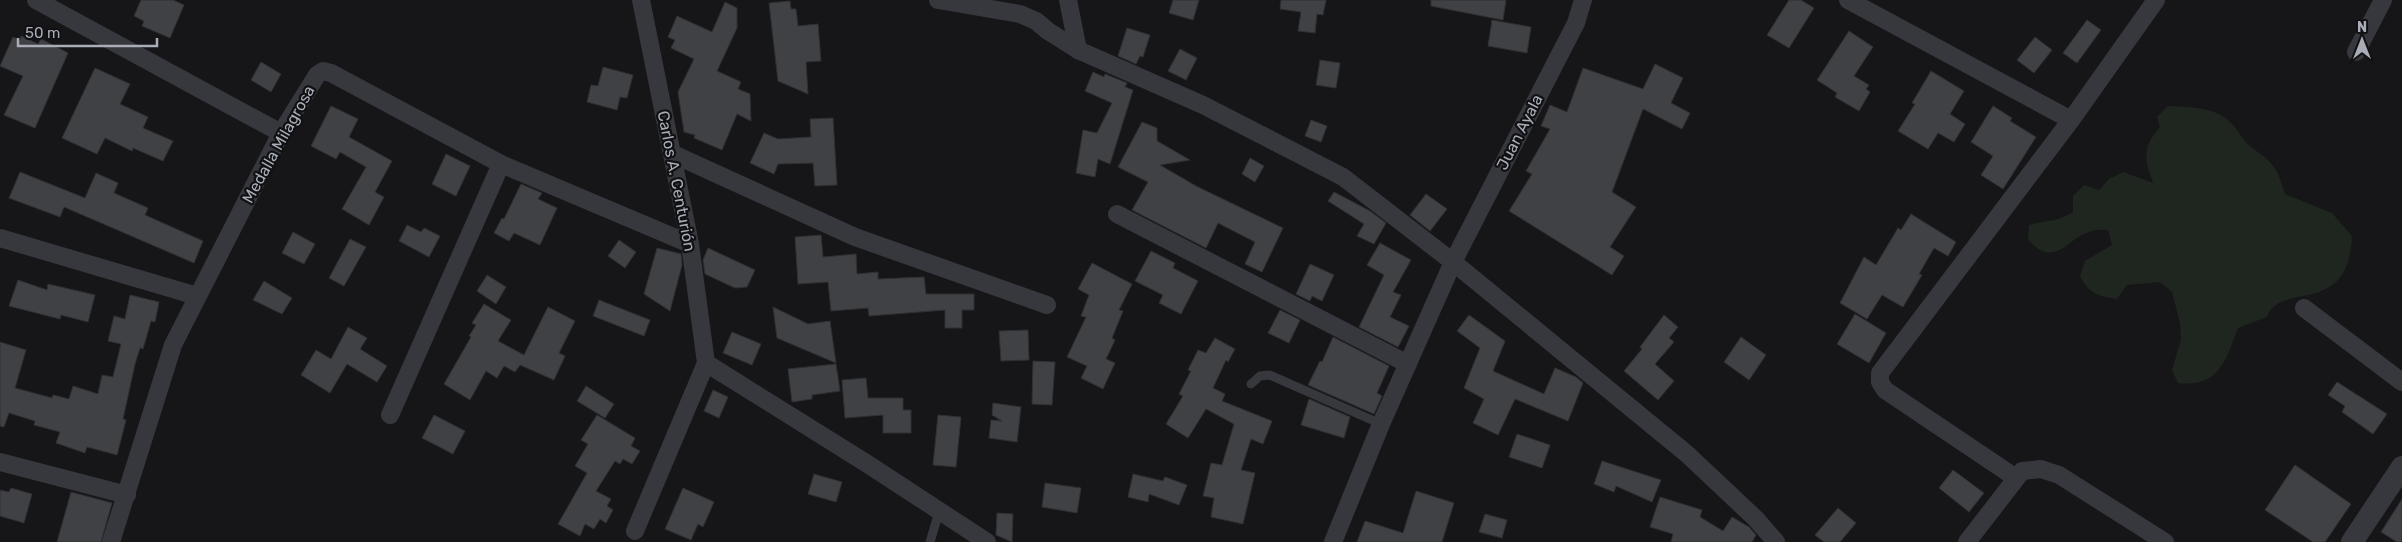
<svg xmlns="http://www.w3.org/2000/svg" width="2402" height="542" viewBox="0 0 2402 542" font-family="Rubik,sans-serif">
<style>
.green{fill:#1e261f}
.building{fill:#404145;stroke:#303034}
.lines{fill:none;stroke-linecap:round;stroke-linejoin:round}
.service{stroke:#37383d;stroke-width:9}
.minor{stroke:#37383d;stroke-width:18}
.tertiary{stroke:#37383d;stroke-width:22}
.labels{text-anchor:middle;stroke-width:4.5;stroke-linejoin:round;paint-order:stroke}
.street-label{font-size:16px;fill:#a8adb8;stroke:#111113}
</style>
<rect width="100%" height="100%" fill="#161618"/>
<!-- green -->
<path class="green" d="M2168 106C2187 107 2216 107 2230 122 2238 129 2242 140 2250 146 2274 164 2276 165 2285 194L2332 213 2352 236C2349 319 2280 280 2267 317L2238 328C2226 360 2219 388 2178 383L2172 370 2181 340 2180 323 2172 292 2160 282 2127 285 2117 299C2098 296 2089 294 2080 276L2085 261 2112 245 2108 230C2098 229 2091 230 2082 235 2068 242 2058 259 2040 250 2036 248 2032 243 2028 240L2029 225C2048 219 2056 223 2073 212V196L2084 185 2099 190 2109 179 2123 172 2153 183C2144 158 2142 148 2160 127L2157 117Z"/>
<!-- building -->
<g class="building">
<path d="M141 0H173L184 5 170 38 142 26 144 21 134 16Z"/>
<path d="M1173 0H1199L1193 20 1169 13Z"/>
<path d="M1281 0H1326L1323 15 1317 14 1315 33 1298 31 1301 12 1280 9Z"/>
<path d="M1431 0H1506L1503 20 1431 6Z"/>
<path d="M1789 0H1801L1814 8 1789 48 1767 35Z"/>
<path d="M790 1 791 9H796L798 26 818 24 821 61 806 62 808 94 778 81 769 3Z"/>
<path d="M725 2 737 8V28L717 71 741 82 738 89 750 94 751 121 737 114 722 150 694 138 695 135 684 132 678 92 694 59 671 48 675 40 668 37 677 16 712 32Z"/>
<path d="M1492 20 1531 27 1527 53 1488 46Z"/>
<path d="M2087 20 2101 30 2077 63 2063 53Z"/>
<path d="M1127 28 1150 35 1143 57 1140 56 1136 64 1118 56Z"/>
<path d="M1849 31 1873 47 1854 76 1869 85 1866 89 1870 92 1859 111 1835 97 1837 93 1817 80Z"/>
<path d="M21 36 38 44 41 39 68 53 35 128 4 115 23 76 0 66 13 37 20 40Z"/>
<path d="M2035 37 2052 50 2034 73 2017 60Z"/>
<path d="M1180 49 1197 58 1186 80 1168 71Z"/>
<path d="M1320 60 1340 63 1336 88 1316 85Z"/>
<path d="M261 62 281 74 271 92 251 80Z"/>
<path d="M1655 64 1683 78 1671 103 1690 113 1682 129 1643 109 1612 192 1636 207 1610 247 1624 256 1612 275 1509 211 1532 174 1526 171 1550 129 1541 126 1550 105 1567 112 1583 68 1643 89Z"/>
<path d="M603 67 633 75 627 98 620 97 617 110 587 102 591 85 598 86Z"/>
<path d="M95 68 130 84 120 104 148 117 143 128 173 141 163 161 133 148 132 151 105 138 97 154 62 138Z"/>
<path d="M1931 71 1964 91 1950 114 1965 124 1954 142 1938 133 1928 149 1898 131 1915 104 1912 103Z"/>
<path d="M1093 72 1104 77 1105 74 1127 83 1125 87 1133 90 1110 164 1098 159 1095 177 1076 173 1083 130 1097 133 1112 103 1085 91Z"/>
<path d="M331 106 358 119 349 137 392 161 375 192 384 197 369 225 342 209 366 167 340 152 336 159 311 146Z"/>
<path d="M1993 106 2012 118 2010 121 2036 137 2003 189 1981 175 1993 156 1971 142Z"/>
<path d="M833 118 837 185 815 186 813 163 778 164 774 174 750 163 764 133 778 139 811 137 810 119Z"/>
<path d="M1311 120 1327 126 1321 142 1305 136Z"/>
<path d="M1142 122 1157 128V141L1190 160 1160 165 1196 186 1283 228 1262 272 1245 264 1255 242 1218 223 1206 248 1132 210 1148 182 1118 167Z"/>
<path d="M446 154 470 166 456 196 432 184Z"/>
<path d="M1250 158 1264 166 1255 182 1242 174Z"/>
<path d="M20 172 85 198 96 173 118 183 114 193 148 208 145 215 203 241 194 263 64 207 60 217 9 198Z"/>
<path d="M521 184 542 193 538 199 557 208 540 245 514 233 509 241 494 233 502 218 504 219Z"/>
<path d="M1334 192 1370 211 1386 223 1374 244 1357 236 1364 224 1328 201Z"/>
<path d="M1426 194 1447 209 1430 231 1410 215Z"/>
<path d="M1911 214 1956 242 1948 256 1934 248 1919 274 1922 275 1903 307 1882 295 1867 319 1840 303 1864 257 1876 265 1898 228 1901 230Z"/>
<path d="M407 225 421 232 424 228 440 236 429 257 399 241Z"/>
<path d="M293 232 315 244 304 264 282 253Z"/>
<path d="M821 235 823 257 856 254 857 274 878 272V279L924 277 926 294H974V310H962V328H945V310L869 316 868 308 831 311 828 282 798 284 795 237Z"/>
<path d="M350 239 366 247 344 286 329 278Z"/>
<path d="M619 240 636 252 625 268 608 256Z"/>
<path d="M1380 243 1411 260 1393 292 1401 295 1390 317 1409 326 1398 347 1359 327 1384 275 1367 265Z"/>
<path d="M657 248 681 254 682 265 670 311 644 294Z"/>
<path d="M708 248 755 270 747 287 735 288 705 274 703 260Z"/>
<path d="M1151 251 1175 263 1173 268 1198 281 1181 314 1159 303 1163 295 1135 281Z"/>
<path d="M1092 263 1132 284 1119 310 1123 311 1112 338 1115 340 1106 359 1115 363 1103 389 1081 378 1087 366 1067 357 1086 317 1081 316 1089 295 1078 289Z"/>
<path d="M1310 264 1334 275 1322 301 1312 296 1310 301 1296 294Z"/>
<path d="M487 275 506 287 496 304 477 291Z"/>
<path d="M18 280 47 290 48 284 95 295 88 322 61 315 60 319 9 306Z"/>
<path d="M264 281 292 298 282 314 253 300Z"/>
<path d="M130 295 159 302 155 322 151 321 143 349 140 348 135 364 123 419 126 420 117 455 87 447 85 453 56 443 60 432 34 425 35 421 9 413 4 427 0 426V342L26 350 15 388 52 398 53 395 69 399 73 386 98 394 102 375 113 377 121 344 108 341 114 316 125 319Z"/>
<path d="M599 300 650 320 644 336 593 316Z"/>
<path d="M484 304 511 320 498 341 524 355 548 307 575 321 559 353 565 356 554 380 520 365 515 372 504 366 497 378 486 371 470 400 444 384 471 337 469 336 476 325 472 323Z"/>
<path d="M773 307 808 324 830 321 836 363 777 338Z"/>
<path d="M1280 310 1300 320 1289 343 1268 333Z"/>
<path d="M1855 314 1886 333 1869 363 1837 344Z"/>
<path d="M1469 315 1505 341 1493 371 1544 394 1555 368 1576 377 1583 383 1568 421 1515 399 1498 435 1473 423 1484 399 1464 388 1480 348 1457 331Z"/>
<path d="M1664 315 1678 327 1669 338 1674 342 1655 364 1674 381 1658 400 1624 371 1642 349 1640 347Z"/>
<path d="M348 327 367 338 360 349 387 366 377 382 347 364 330 393 301 375 316 350 331 359Z"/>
<path d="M1028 330 1029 360 1001 361 999 331Z"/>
<path d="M732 332 761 344 752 365 723 353Z"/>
<path d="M1333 337 1389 366 1377 393 1382 396 1374 414 1308 385 1320 361 1322 362Z"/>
<path d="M1741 337 1766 355 1749 380 1724 362Z"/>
<path d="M1215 338 1235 349 1228 362 1226 360 1213 388 1225 394 1222 401 1272 421 1263 444 1251 439 1241 470 1255 473 1243 524 1211 517 1214 498 1203 496 1211 463 1222 465 1234 424 1206 409 1188 438 1166 424 1183 396 1179 394 1191 371 1188 370 1198 350 1206 353Z"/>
<path d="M1033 361 1055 362 1052 405 1032 404Z"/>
<path d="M836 364 840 391 812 395V399L792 402 788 369Z"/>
<path d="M866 378 868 398H903V410H911V433H883V415L845 418 842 380Z"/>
<path d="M2337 382 2387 414 2373 434 2342 412 2345 406 2328 395Z"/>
<path d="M586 386 614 404 605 418 577 401Z"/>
<path d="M713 390 728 397 719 418 704 411Z"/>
<path d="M1309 399 1350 417 1344 438 1301 425Z"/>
<path d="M993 403 1021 407 1017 442 989 438 991 420 1002 421 992 415Z"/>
<path d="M434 415 465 431 453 454 422 438Z"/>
<path d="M597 415 635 438 631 446 640 451 632 464 623 459 620 464 615 461 596 491 611 499 607 506 613 510 606 523 600 519 594 529 585 524 580 536 558 524 587 473 575 466 588 444 581 440Z"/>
<path d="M938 415 961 417 956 467 933 465Z"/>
<path d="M1517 434 1550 445 1542 468 1509 457Z"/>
<path d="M1602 461 1661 480 1652 502 1616 486 1614 492 1594 484Z"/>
<path d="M2295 465 2351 504 2325 542H2313L2265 510Z"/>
<path d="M1953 470 1984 493 1969 512 1939 488Z"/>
<path d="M814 474 842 482 836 502 808 494Z"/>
<path d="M1133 474 1163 481 1165 477 1187 485 1179 505 1149 494 1148 502 1128 497Z"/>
<path d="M1045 483 1081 488 1077 513 1042 507Z"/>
<path d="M11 488 32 494 24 523 0 516V490L9 492Z"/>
<path d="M683 488 714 502 703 527 698 524 691 540 665 529Z"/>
<path d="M1416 491 1454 503 1442 542H1357L1365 521 1403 533Z"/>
<path d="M71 492 112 503 101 542H57Z"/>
<path d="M1660 497 1702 510 1700 517 1723 531 1732 517 1749 527 1756 535 1752 542H1671L1673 534 1650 527Z"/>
<path d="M2402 499V542H2397L2381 532Z"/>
<path d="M1838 508 1856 523 1840 542H1824L1815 535Z"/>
<path d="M997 513 1013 514 1012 542 996 535Z"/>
<path d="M1485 514 1507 520 1502 538 1479 532Z"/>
</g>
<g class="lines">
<!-- service -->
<g class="service">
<path d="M1251 384 1260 376 1270 375 1381 424"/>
<path d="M930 542 939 512"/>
</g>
<!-- minor -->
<g class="minor">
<path d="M36 0 281 133"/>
<path d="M641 0 690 244 706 363"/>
<path d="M938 0 1020 14 1036 21 1048 31 1078 50 1203 105 1343 177 1453 262 1687 454 1756 519 1776 542"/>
<path d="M1068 0 1078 50"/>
<path d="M1848 0 2071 120"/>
<path d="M2356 52 2383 0"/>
<path d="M673 154 855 237 1047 305"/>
<path d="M1117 214 1408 364"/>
<path d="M0 238 197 296"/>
<path d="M2304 308 2402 382"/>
<path d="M706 363 866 463 987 542"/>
<path d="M390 415 501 164"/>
<path d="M0 462 127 495"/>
<path d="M2016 478 1885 390 1880 382V373L2071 120 2156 0"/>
<path d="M635 531 706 363"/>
<path d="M111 542 173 345 281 133 317 75 323 71 331 73 501 164 690 244"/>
<path d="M1333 542 1381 424 1453 262 1576 23 1583 0"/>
<path d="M1967 542 2022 471 2041 469 2059 475 2165 542"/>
</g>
<!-- tertiary -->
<path class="tertiary" d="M2352 542 2402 467"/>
</g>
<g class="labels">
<!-- street labels -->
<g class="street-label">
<text transform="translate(1519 132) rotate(-63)" y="6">Juan Ayala</text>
<text transform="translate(278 144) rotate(-61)" y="6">Medalla Milagrosa</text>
<text transform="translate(677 181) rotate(79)" y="6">Carlos A. Centurión</text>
</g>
</g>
<!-- north arrow -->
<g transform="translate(2362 40)" stroke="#111113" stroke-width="4" paint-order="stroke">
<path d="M0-4L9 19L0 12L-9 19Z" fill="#a8adb8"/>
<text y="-8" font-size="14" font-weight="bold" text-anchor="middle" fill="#a8adb8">N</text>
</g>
<!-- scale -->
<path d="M18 38v8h139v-8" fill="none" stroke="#a8adb8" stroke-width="2.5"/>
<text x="25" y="38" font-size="15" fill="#a8adb8" stroke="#111113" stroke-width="4" paint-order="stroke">50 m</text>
</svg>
